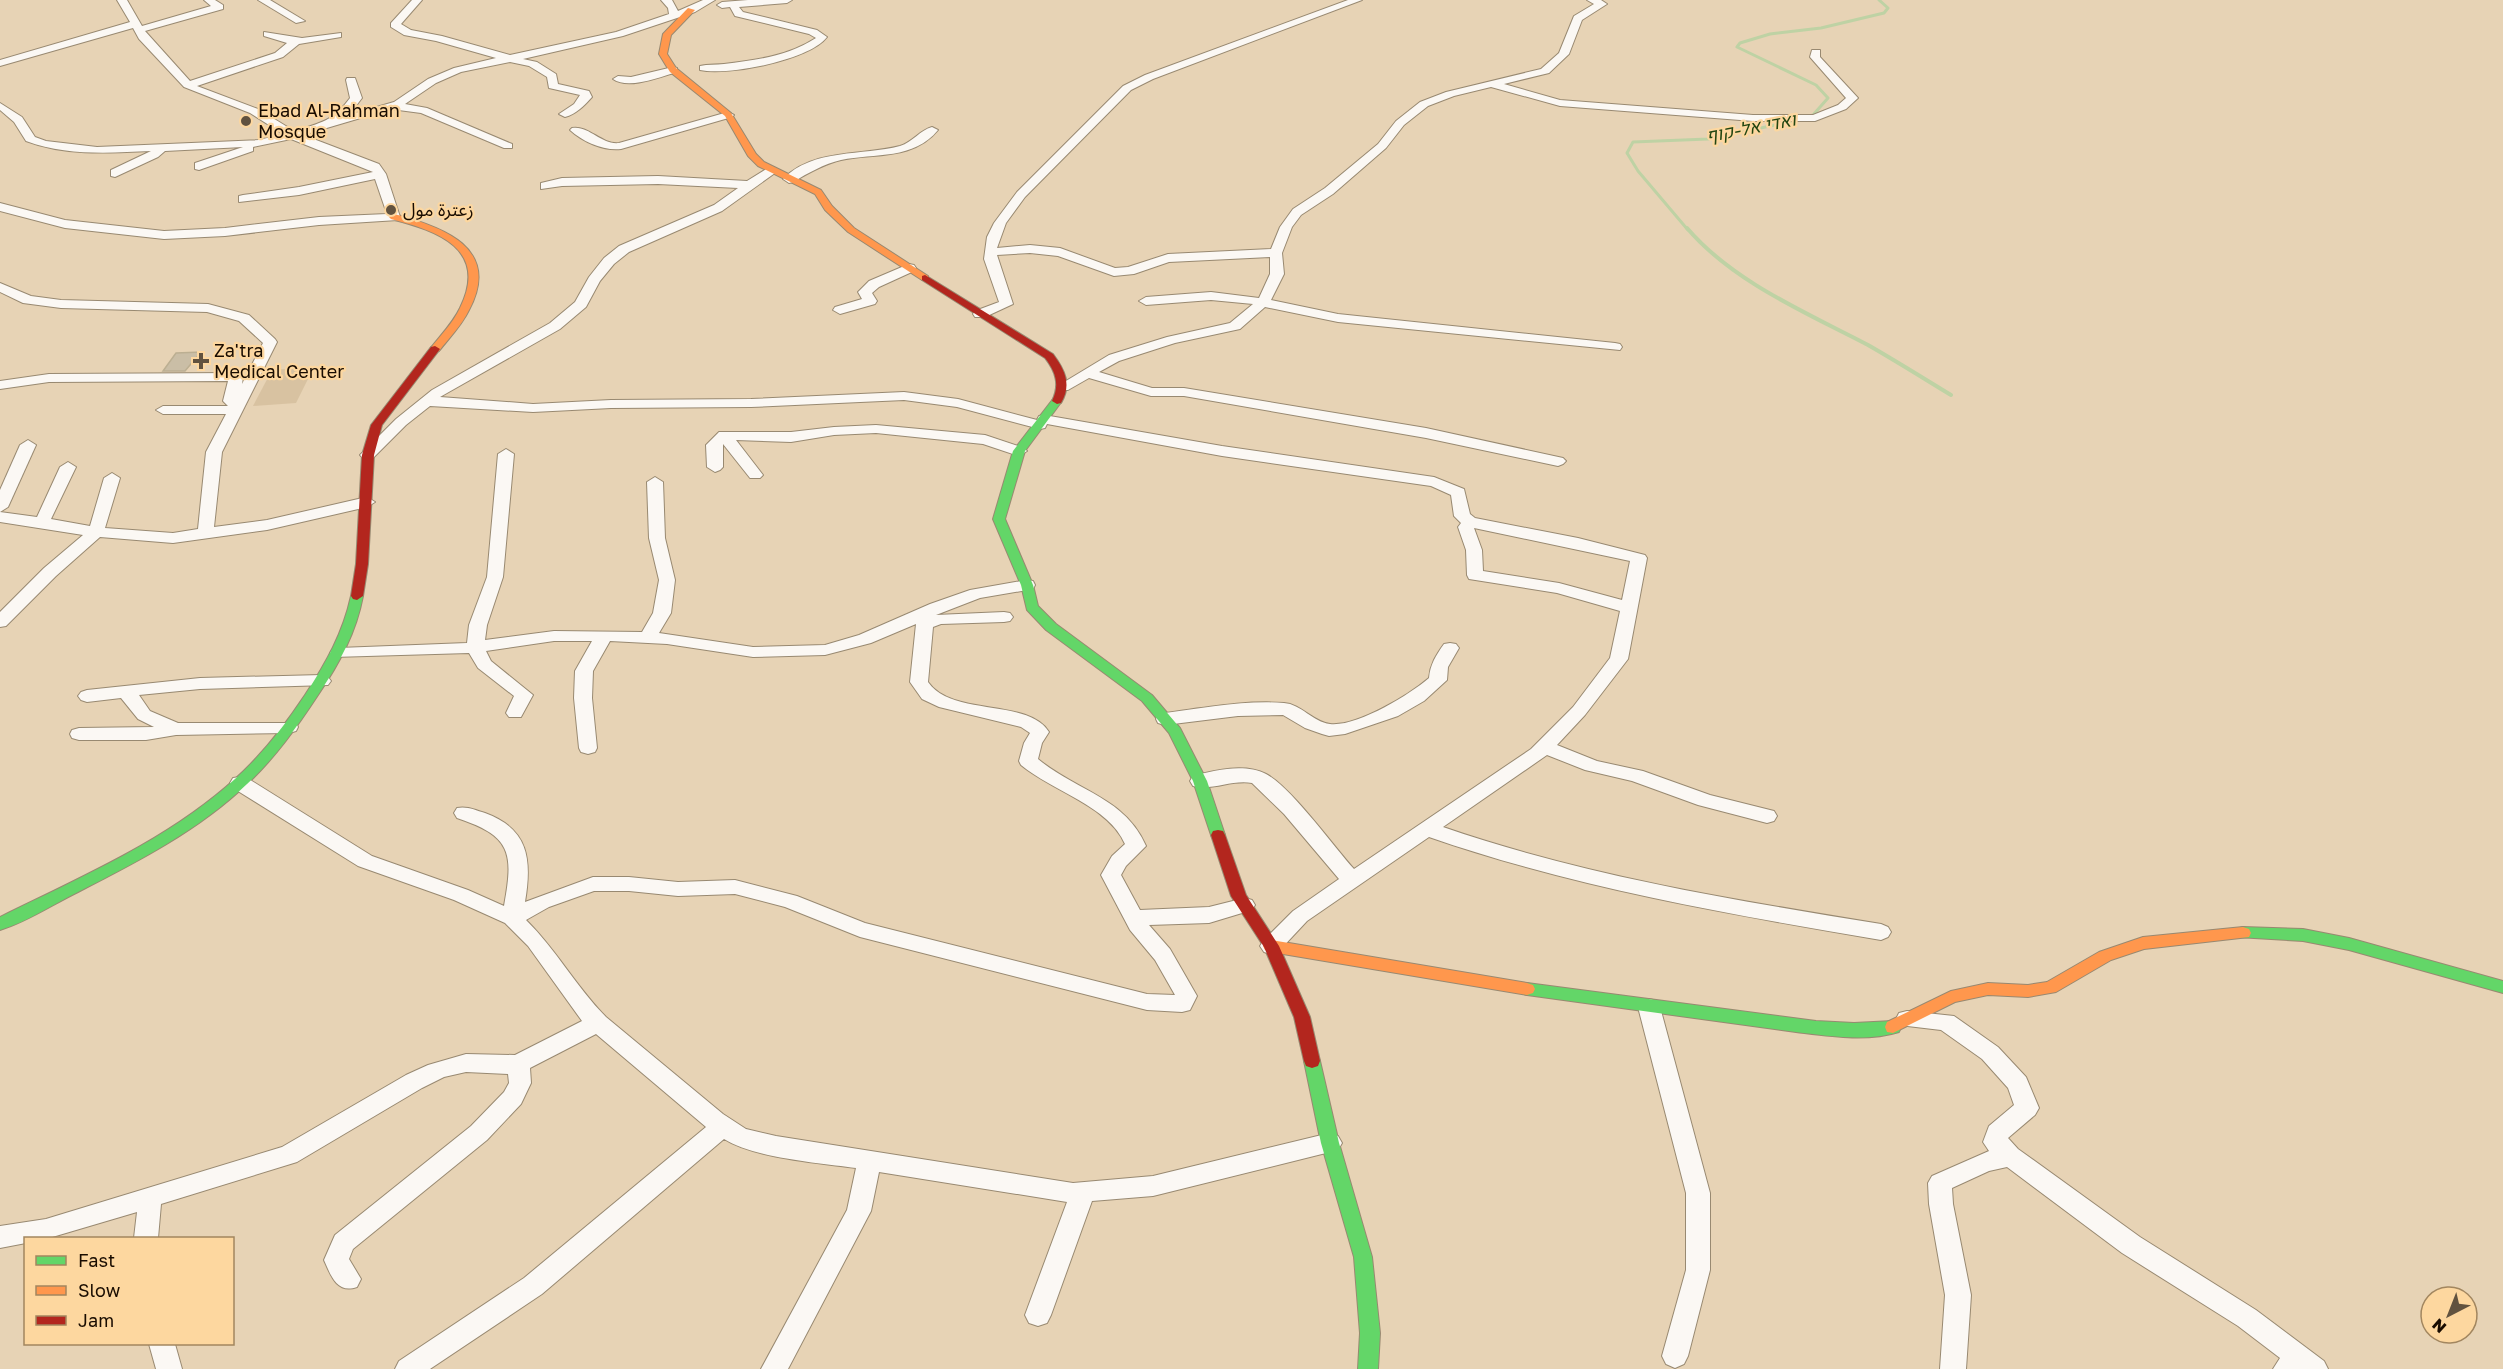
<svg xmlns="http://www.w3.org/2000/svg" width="2503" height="1369" viewBox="0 0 2503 1369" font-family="'Golos Text','Noto Sans Arabic',Heebo,sans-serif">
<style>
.green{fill:#d8c2a1}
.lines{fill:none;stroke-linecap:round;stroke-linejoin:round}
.stream-far1{stroke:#bed2a4;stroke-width:3}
.stream{stroke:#bed2a4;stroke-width:4}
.building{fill:#cabea6;stroke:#bcaf92;stroke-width:1.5}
.street-casing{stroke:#988971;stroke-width:2}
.fast-casing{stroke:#988971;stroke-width:2}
.slow-casing{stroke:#988971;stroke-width:2}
.jam-casing{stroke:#988971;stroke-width:2}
.street{fill:#fbf8f4;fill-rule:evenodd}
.fast{fill:#63d668;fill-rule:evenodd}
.slow{fill:#ff974d;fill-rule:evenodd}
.jam{fill:#b3261e;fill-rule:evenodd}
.poi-dot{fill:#61523f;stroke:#fdd79f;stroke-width:2}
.labels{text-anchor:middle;stroke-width:4.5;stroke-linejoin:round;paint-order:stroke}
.far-poi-label{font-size:18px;fill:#190c00;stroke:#fdd79f;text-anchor:start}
.far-water-label{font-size:18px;font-style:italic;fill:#224511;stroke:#fdd79f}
</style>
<rect width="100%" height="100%" fill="#e7d3b5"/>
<!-- green -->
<path class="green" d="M314 367 296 403 253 406 272 370Z"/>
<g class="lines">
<!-- stream-far1 -->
<g class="stream-far1">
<path d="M1807 117 1813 115 1828 98 1816 85 1737 47 1740 43 1770 34 1821 28 1884 13 1888 8 1879 0"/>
<path d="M1688 230 1638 171 1627 153 1633 142 1708 139 1799 120"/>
</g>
<!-- stream -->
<path class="stream" d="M1687 228C1733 282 1807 313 1868 345 1896 361 1923 378 1951 395"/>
</g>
<!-- building -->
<path class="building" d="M201 352 185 371H163L176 353Z"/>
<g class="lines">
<!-- street casing -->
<g class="street-casing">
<g id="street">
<path d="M117 0H127L142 26 211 6 204 0H215L223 5V9L145 31 190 81 275 53 287 43 264 36V32L302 38 341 33V37L299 44 283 57 197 86 258 109 294 131C321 123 333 121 350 98L346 80 347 78H355L362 98 349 115 394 102 428 79 454 68 496 58 436 41 404 35 391 27V23L412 0H422L401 24 411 30 442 36 510 55 616 32 669 14 668 8 661 0H672L678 11 703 0H715L695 12 623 36 523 59 537 62 556 74 558 84 589 91 592 97C584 106 576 114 565 117L559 114 574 104 580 95 549 88 547 77 529 66 510 62 461 72 436 83 405 104 427 108 512 144V148H504L421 113 391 109 303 135 379 164 386 174 400 217 398 220 319 225 225 236 164 239 65 228 0 211V203L65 220 164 231 225 228 319 217 387 214 375 179 299 195 239 202V196L243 195 299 187 373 172 291 139 253 147V151L199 170 195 169V163L243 147 165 151 158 157 115 177 111 176V170L151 151C109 153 66 156 26 141L14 122 0 110V103L22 117 35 137 46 141 97 147 259 140 283 134 250 113 184 87 139 39 133 28 0 66V60L130 22Z"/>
<path d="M258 0H270L305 21 296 23Z"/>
<path d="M748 0H792L787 3 739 7 743 12 817 30 827 37C810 60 728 76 700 70V66C708 64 716 65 724 64 757 60 788 56 816 38L809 34 735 16 730 7 722 8 717 5 722 2Z"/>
<path d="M1348 0H1362L1153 79 1131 90 1025 197 1006 223 997 248 1030 245 1060 248 1115 268 1128 267 1168 254 1271 249 1280 227 1293 209 1325 188 1378 144 1396 121 1420 102 1446 92 1541 69 1559 53 1574 16 1594 4 1587 0H1601L1607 4 1582 20 1569 54 1549 73 1504 84 1560 100 1753 115H1813L1838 105 1846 98 1810 57 1812 50H1820V57L1858 98 1846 109 1815 121H1753L1560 106 1491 87 1454 96 1428 106 1404 125 1386 148 1333 194 1301 215 1292 227 1282 253 1284 274 1271 300 1338 314 1615 343 1620 344 1622 347 1620 350 1338 322 1265 307 1240 329 1175 343 1119 361 1099 372 1152 388H1184L1426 428 1563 458 1566 461 1563 464 1558 466 1426 438 1184 396H1151L1089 378 1068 390H1058L1056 387 1109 355 1167 337 1230 323 1253 304 1211 300 1146 305 1139 301 1146 297 1211 292 1259 298 1270 274V257L1169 262 1134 274 1114 276 1058 256 1030 253 997 255 1013 304 985 317H975L973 314 975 311 999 302 984 259 987 237 994 223 1017 192 1123 86 1145 75Z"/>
<path d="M673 67 677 68V72C660 77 628 90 613 79L618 76 631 77Z"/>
<path d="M728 112 734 115 732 117 621 149C604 151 583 142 570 130L572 128C589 125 601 145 619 143Z"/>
<path d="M932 127 938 130C914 160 875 153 841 160 824 164 808 173 793 182L789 183 783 179C813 148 863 156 900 146 913 142 920 130 932 127Z"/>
<path d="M771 166 777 170 775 173 722 211 629 252 614 264 600 281 586 307 560 329 440 397 533 404 611 400 751 399 904 392 958 399 1037 420 1039 416 1044 415 1222 446 1434 477 1464 489 1470 514 1475 518 1578 538 1645 555 1647 558 1628 659 1585 715 1557 745 1597 761 1643 771 1710 795 1774 811 1777 816 1774 821 1767 823 1698 805 1632 781 1585 770 1547 755 1443 827C1585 876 1733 900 1881 924L1888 927 1891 932 1888 937 1881 940C1728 914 1576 888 1429 837L1307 921 1278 952 1271 954 1264 952 1260 946 1264 940 1293 911 1339 879 1284 814 1252 783C1233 779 1212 791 1193 786L1190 781 1193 776C1215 770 1245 763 1266 774 1290 786 1334 847 1354 869L1531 749 1573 707 1610 658 1620 611 1557 593 1469 579 1467 575 1466 550 1458 527 1461 523 1454 516 1451 495 1431 486 1222 456 1047 424 1045 428 1040 429 957 407 904 400 751 407 611 408 533 412 430 406 406 425 373 458H363L360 455 396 419 432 390 550 323 575 302 589 277 604 258 619 246 714 205 738 188 658 184 562 186 541 189V183L562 178 658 176 747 181ZM1474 528 1630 561 1622 600 1559 583 1483 571 1482 550Z"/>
<path d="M909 264 914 265 916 268 914 271 879 287 872 293 877 301 875 304 840 314 833 310 835 307 862 299 858 292 869 281Z"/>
<path d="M0 283 31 296 61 300 208 304 249 315 275 339 277 342 222 452 214 527 267 520 367 497 375 502 367 507 267 530 173 543 100 537 56 576 6 626 0 627V612L44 568 83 535 0 522V512L37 517 60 467 68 462 76 467 51 519 90 526 104 478 112 473 120 478 105 528 173 533 198 529 206 452 226 414H163L156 410 163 406H228L223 401 228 381 49 382 0 389V381L49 374 236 373 243 377 242 384 263 343 239 321 207 312 61 308 23 303 0 292Z"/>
<path d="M876 425 985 435 1024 448 1027 451 1019 456 983 444 876 433 834 435 791 442 736 440 763 475 760 478H750L723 444V467L720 470 715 472 707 467 706 445 719 432H791L834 427Z"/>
<path d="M28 440 36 445 8 507 0 512V490L20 445Z"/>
<path d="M506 449 514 454 503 577 487 625 485 640 554 631 642 632 653 613 659 580 649 538 647 482 655 477 663 482 665 538 675 580 671 613 659 633 753 647 825 645 859 635 930 604 970 590 1027 580 1033 581 1035 585 1033 589 980 598 936 615 1004 612 1010 613 1013 617 1010 621 1004 622 941 624 933 627 928 682C952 717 1028 698 1049 732L1042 743 1038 759C1076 791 1125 797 1146 846L1126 866 1121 875 1140 910 1209 907 1245 898 1252 900 1255 905 1252 910 1209 923 1149 925 1170 949 1197 996 1190 1010 1182 1012 1147 1010 860 937 785 907 735 894 678 896 629 891H594L549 907 526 920C556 949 576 987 606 1017L723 1114 746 1129 776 1136 1073 1183 1153 1176 1330 1133 1338 1136 1342 1143 1338 1150 1153 1196 1092 1201 1051 1315 1047 1323 1038 1326 1029 1323 1025 1315 1067 1202 879 1172 871 1211 788 1369H761L847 1210 856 1168C820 1163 754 1158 724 1139L542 1294 430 1369H395L399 1361 524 1278 706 1127 596 1034 530 1068 531 1083 521 1104 487 1140 353 1249 349 1259 361 1279 357 1287C337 1294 331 1276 324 1260L335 1235 471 1126 504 1092 509 1083 508 1074 466 1072 444 1077 422 1088 297 1162 161 1204 158 1238H134L137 1212 49 1238H26V1243L0 1248V1226L46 1219 282 1147 406 1075 428 1065 466 1054 515 1055 582 1021 528 946 505 923 454 900 358 866 233 788 230 783 233 778 240 777 247 778 372 856 468 890 504 906C514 852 511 836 457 818L454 813 457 808C467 806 475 810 485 813 529 829 532 860 525 902L593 877H629L678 882 735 880 797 896 865 923 1147 994 1175 995 1155 960 1130 930 1101 875 1112 856 1125 844C1109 806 1052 791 1021 765L1019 761 1024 743 1030 733 1021 727 939 707 922 699 910 682 916 624 871 643 825 655 753 657 667 644 610 641 593 671 592 698 597 748 595 752 588 754 581 752 579 748 574 698 575 671 592 641H554L486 651 491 661 533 695 521 717H509L506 713 514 696 478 668 469 653 333 657 330 653 333 649 339 648 467 643 469 625 487 577 498 454Z"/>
<path d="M1450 643 1456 644 1459 648 1448 667 1447 680 1424 701 1398 716 1345 734 1329 736 1322 734 1305 728 1283 715 1238 716 1165 725 1158 723 1156 719 1158 715 1165 713C1204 708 1245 700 1284 703 1301 704 1313 722 1330 724 1357 727 1409 695 1429 678 1430 665 1436 655 1444 644Z"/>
<path d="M322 675 328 677 331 681 328 685 200 689 139 695 150 711 178 723H296L298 727 296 731 289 733 176 735 146 740H79L72 738 70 734 72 730 79 728 154 727 138 719 121 698 87 702 81 700 78 696 81 692 87 690 200 678Z"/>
<path d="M1649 999 1657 1001 1660 1007 1710 1193V1270L1688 1356 1684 1364 1675 1368 1666 1364 1662 1356 1686 1270V1193L1638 1007 1641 1001Z"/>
<path d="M1907 1011 1954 1016 1998 1047 2026 1077 2039 1108 2035 1115 2008 1138 2018 1149 2140 1237 2256 1310 2324 1361 2328 1369H2273L2280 1358 2238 1326 2122 1253 2007 1167 1989 1171 1952 1188 1953 1204 1971 1295 1966 1369H1940L1945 1295 1929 1204 1928 1183 1932 1176 1989 1151 1983 1142 1989 1126 2014 1105 2008 1088 1982 1059 1941 1030 1899 1025 1896 1019 1899 1013Z"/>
<path d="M149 1344H175L182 1369H156Z"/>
</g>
</g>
<!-- fast casing -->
<g class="fast-casing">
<g id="fast">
<path d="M1057 398 1062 401 1025 451 1005 519 1033 585 1038 606 1056 624 1152 695 1180 728 1207 781 1225 835 1223 839H1213L1211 835 1193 781 1169 733 1142 701 1046 630 1027 610 1021 585 993 519 1013 451 1053 399Z"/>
<path d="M357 592 363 596C356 633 339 664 318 695 297 727 275 758 247 784 199 830 137 862 78 892 53 904 27 922 0 930V917C81 877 168 840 235 779 262 755 285 725 305 695 326 663 343 633 351 596Z"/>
<path d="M2243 927 2303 929 2349 938 2503 981V993L2349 950 2303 941 2237 937 2235 933 2237 929Z"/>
<path d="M1527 983 1816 1021 1854 1023 1893 1021 1899 1022 1901 1027 1899 1032C1867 1042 1829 1036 1796 1032L1527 995 1521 993 1519 989 1521 985Z"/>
<path d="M1312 1054 1318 1056 1320 1061 1339 1143 1372 1257 1380 1333 1378 1369H1358L1360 1333 1354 1257 1321 1143 1304 1061 1306 1056Z"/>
</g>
</g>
<!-- slow casing -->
<g class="slow-casing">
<g id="slow">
<path d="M688 8 695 10 671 35 667 54 676 68 731 113 756 154 764 162 821 190 832 206 854 228 928 276V280H922L848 232 825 210 815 194 758 166 748 156 725 116 670 72 659 54 663 34Z"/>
<path d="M394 214C443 227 502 248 469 310 462 325 449 338 439 351L435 352 430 349C440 336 453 323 460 308 489 249 438 231 391 219L389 217Z"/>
<path d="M2243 927 2249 929 2251 933 2249 937 2144 949 2111 960 2056 992 2028 997 1988 995 1955 1002 1893 1033 1887 1032 1885 1027 1887 1022 1951 991 1988 983 2028 985 2047 982 2099 952 2143 937Z"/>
<path d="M1271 940 1527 983 1533 985 1535 989 1533 993 1527 995 1271 952 1265 950 1263 946 1265 942Z"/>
</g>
</g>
<!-- jam casing -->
<g class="jam-casing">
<g id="jam">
<path d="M925 275 1053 354C1065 370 1072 385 1061 403L1057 404 1052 401C1060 385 1056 372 1045 358L922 280V276Z"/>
<path d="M435 346 440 349 382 425 374 455 368 564 363 596 357 600 353 599 351 596 356 564 362 455 371 425 431 347Z"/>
<path d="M1218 830 1223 831 1225 835 1246 895 1279 946 1310 1017 1320 1061 1318 1066 1312 1068 1306 1066 1304 1061 1294 1017 1264 947 1231 896 1211 835 1213 831Z"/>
</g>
</g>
<!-- street -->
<use href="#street" class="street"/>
<!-- fast -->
<use href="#fast" class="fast"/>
<!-- slow -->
<use href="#slow" class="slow"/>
<!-- jam -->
<use href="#jam" class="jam"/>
</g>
<!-- markers -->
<g class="poi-dot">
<circle cx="246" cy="121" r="6"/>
<circle cx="391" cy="210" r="6"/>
<path d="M198 352h6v6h6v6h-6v6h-6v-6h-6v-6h6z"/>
</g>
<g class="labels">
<!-- far-poi labels -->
<g class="far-poi-label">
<text x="258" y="117">Ebad Al-Rahman<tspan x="258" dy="21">Mosque</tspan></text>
<text x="403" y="216">زعترة مول</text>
<text x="214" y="357">Za'tra<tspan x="214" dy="21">Medical Center</tspan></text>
</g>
<!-- far-water labels -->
<g class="far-water-label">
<text transform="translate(1751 128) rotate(-11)" y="6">ואדי אל-קוף</text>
</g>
</g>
<!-- legend -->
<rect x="24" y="1237" width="210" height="108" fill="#fdd79f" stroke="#a2865f" stroke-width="1.5"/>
<rect x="36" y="1256" width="30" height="9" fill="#63d668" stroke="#a2865f" stroke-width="1.5"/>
<text x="78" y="1267" font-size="18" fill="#190c00">Fast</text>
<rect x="36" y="1286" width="30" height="9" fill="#ff974d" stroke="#a2865f" stroke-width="1.5"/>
<text x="78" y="1297" font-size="18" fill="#190c00">Slow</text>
<rect x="36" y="1316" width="30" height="9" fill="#b3261e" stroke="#a2865f" stroke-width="1.5"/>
<text x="78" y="1327" font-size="18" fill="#190c00">Jam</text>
<!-- north arrow -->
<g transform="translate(2449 1315) rotate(222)"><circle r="28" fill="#fdd79f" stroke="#a2865f" stroke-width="1.5"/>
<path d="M0-4.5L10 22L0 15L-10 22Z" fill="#61523f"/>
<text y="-9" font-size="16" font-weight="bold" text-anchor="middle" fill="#190c00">N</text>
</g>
</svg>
